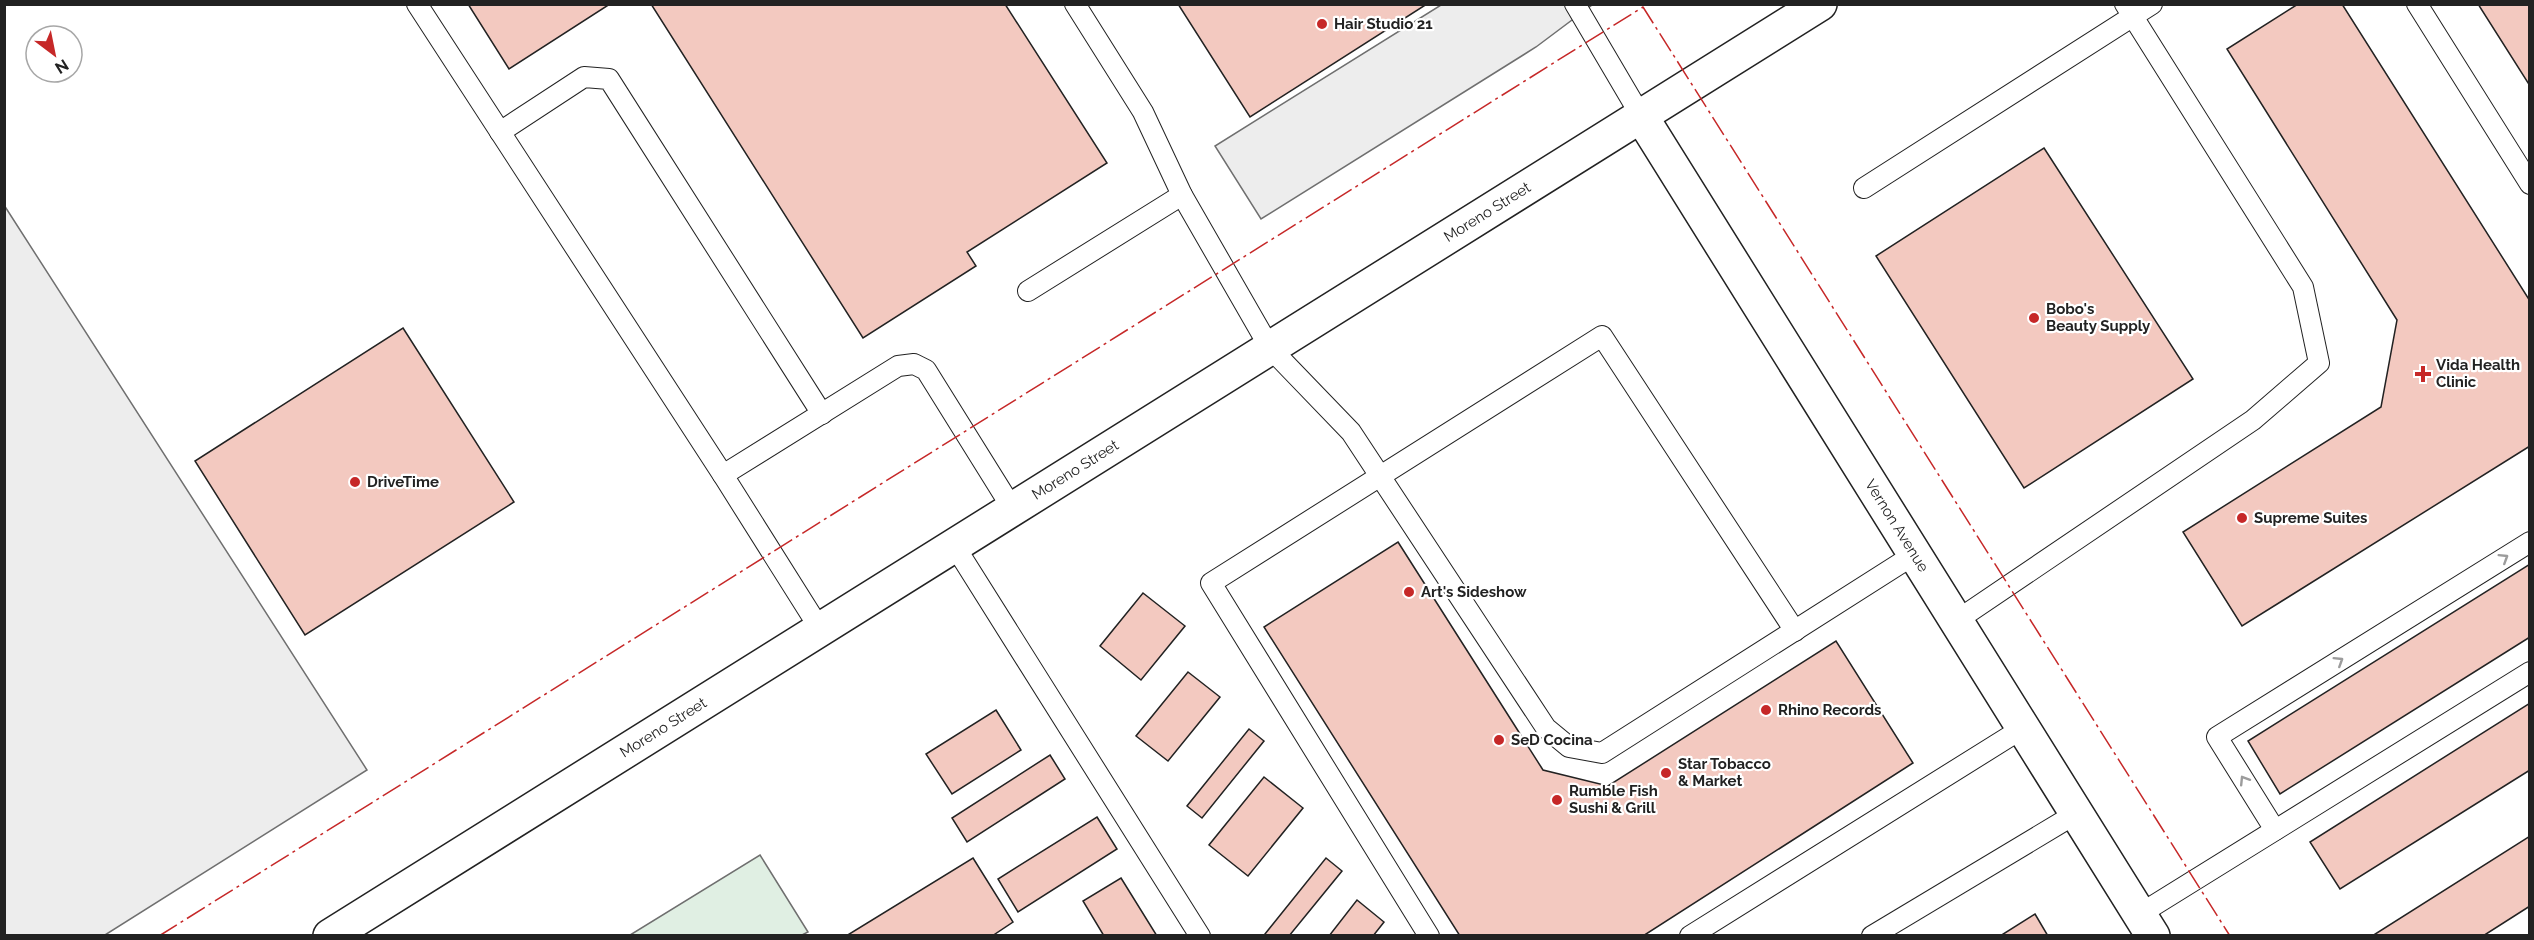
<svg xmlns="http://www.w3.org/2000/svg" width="2534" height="940" viewBox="0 0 2534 940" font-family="Raleway,sans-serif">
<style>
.green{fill:#e0efe3;stroke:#6f6f6f;stroke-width:1.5}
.parking{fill:#ededed;stroke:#6f6f6f;stroke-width:1.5}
.building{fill:#f3c9c0;stroke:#222;stroke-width:1.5}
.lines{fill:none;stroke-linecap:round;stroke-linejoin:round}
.service-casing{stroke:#222;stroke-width:22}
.minor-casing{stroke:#222;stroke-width:36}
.tertiary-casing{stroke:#222;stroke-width:36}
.service{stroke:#fff;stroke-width:20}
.minor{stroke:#fff;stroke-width:33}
.tertiary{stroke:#fff;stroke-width:33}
.power{stroke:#c62828;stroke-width:1.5;stroke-dasharray:21 4.5 3 4.5;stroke-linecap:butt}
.oneway{stroke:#9c9c9c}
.poi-dot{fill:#c62828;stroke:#fff;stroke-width:2}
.labels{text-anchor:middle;stroke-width:4.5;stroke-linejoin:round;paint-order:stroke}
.poi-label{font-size:15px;font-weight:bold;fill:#222;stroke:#fff;text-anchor:start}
.street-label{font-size:15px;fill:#222;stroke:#fff}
</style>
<rect width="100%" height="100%" fill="#fff"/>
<!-- green -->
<path class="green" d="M760 855 808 932 802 935H630Z"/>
<!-- parking -->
<g class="parking">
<path d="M1441 5H1592L1536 47 1261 219 1215 146Z"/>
<path d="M4 205 367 770 105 935H5Z"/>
</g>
<!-- building -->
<g class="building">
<path d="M468 4H610L509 69Z"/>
<path d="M651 4H1005L1107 163 967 252 976 266 863 338Z"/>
<path d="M1178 4H1427L1250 117Z"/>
<path d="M2298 4H2342L2530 301V446L2242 626 2183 532 2381 407 2397 320 2227 49Z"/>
<path d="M2478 4H2530V86Z"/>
<path d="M2044 148 2193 379 2024 488 1876 256Z"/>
<path d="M403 328 514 502 305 635 195 461Z"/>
<path d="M1398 542 1543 770 1608 786 1836 641 1913 763 1643 936H1460L1264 627Z"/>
<path d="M2530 564V637L2280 794 2248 741Z"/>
<path d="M1143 593 1185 626 1141 680 1100 646Z"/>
<path d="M1188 672 1220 697 1168 761 1136 736Z"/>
<path d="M2530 703V770L2340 889 2310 842Z"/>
<path d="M996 710 1021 750 952 794 926 754Z"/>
<path d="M1249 729 1264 741 1202 818 1187 806Z"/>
<path d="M1050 755 1065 779 967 842 952 818Z"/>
<path d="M1264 777 1303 808 1248 876 1209 845Z"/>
<path d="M1097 817 1117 849 1018 912 998 879Z"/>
<path d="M2530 836V906L2483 936H2372Z"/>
<path d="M973 858 1013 922 992 936H846Z"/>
<path d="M1326 858 1342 871 1289 936H1267L1265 934Z"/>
<path d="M1121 878 1157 936H1104L1083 901Z"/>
<path d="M1357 900 1384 922 1373 936H1329Z"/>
<path d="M2035 914 2048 936H2000Z"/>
</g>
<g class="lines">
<!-- service casing -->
<g class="service-casing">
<g id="service">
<path d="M417 4 723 475"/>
<path d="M1075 4 1143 112 1182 195 1270 348 1351 432 1546 728 1569 747 1602 753 1915 554"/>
<path d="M1575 4 1641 116"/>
<path d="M2417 4 2530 184"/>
<path d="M500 132 584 77 609 79 822 414"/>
<path d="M1864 188 2152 4"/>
<path d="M1028 291 1182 195"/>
<path d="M954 545 1200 936"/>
<path d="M1956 621 2253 420 2319 363 2303 287 2125 4"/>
<path d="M820 629 723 475 898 366 914 364 926 370 1012 508"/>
<path d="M2275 830 2217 737 2530 542"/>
<path d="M2140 914 2530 672"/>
<path d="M1429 936 1211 583 1602 336 1795 631"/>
<path d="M1690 936 2023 728"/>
<path d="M1872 936 2077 813"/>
</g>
</g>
<!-- minor casing -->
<g class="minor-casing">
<g id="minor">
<path id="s1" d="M1641 116 2153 936"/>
</g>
</g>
<!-- tertiary casing -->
<g class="tertiary-casing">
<g id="tertiary">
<path id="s2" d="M330 936 1820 4"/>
</g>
</g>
<!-- service -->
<use href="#service" class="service"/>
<!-- minor -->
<use href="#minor" class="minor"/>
<!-- tertiary -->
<use href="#tertiary" class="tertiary"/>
<!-- power -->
<path class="power" d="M159 936 1643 7 2230 936"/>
</g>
<!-- one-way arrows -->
<defs><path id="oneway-chevron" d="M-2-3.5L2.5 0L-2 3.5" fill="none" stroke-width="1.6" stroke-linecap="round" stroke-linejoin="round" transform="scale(1.5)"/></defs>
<g class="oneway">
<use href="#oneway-chevron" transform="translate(2504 558) rotate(-32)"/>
<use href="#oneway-chevron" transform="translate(2339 661) rotate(-32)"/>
<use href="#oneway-chevron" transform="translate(2244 780) rotate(-122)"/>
</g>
<!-- markers -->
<g class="poi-dot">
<circle cx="1322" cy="24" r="6"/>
<circle cx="2034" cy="318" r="6"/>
<path d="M2420 365h6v6h6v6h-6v6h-6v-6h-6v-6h6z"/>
<circle cx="355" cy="482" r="6"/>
<circle cx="2242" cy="518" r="6"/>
<circle cx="1409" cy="592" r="6"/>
<circle cx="1766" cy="710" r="6"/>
<circle cx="1499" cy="740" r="6"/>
<circle cx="1666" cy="773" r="6"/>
<circle cx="1557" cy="800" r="6"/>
</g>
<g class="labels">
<!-- poi labels -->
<g class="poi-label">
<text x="1334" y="29">Hair Studio 21</text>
<text x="2046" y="314">Bobo's<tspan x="2046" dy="17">Beauty Supply</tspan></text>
<text x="2436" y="370">Vida Health<tspan x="2436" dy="17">Clinic</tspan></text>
<text x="367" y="487">DriveTime</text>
<text x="2254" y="523">Supreme Suites</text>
<text x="1421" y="597">Art's Sideshow</text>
<text x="1778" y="715">Rhino Records</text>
<text x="1511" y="745">SeD Cocina</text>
<text x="1678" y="769">Star Tobacco<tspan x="1678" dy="17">&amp; Market</tspan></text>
<text x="1569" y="796">Rumble Fish<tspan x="1569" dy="17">Sushi &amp; Grill</tspan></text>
</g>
<!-- street labels -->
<g class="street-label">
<text dy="5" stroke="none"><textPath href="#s2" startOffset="1365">Moreno Street</textPath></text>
<text dy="5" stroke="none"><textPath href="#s2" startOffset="879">Moreno Street</textPath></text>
<text dy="5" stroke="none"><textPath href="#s1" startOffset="483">Vernon Avenue</textPath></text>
<text dy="5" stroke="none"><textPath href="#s2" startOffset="393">Moreno Street</textPath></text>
</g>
</g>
<!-- border -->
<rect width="2534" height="940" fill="none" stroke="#222222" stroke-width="12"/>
<!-- north arrow -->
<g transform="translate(54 54) rotate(148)"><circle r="28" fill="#ffffff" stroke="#a7a7a7" stroke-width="1.5"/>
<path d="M0-4.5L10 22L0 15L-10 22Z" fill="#c62828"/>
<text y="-9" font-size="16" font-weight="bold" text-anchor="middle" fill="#222222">N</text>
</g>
</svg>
